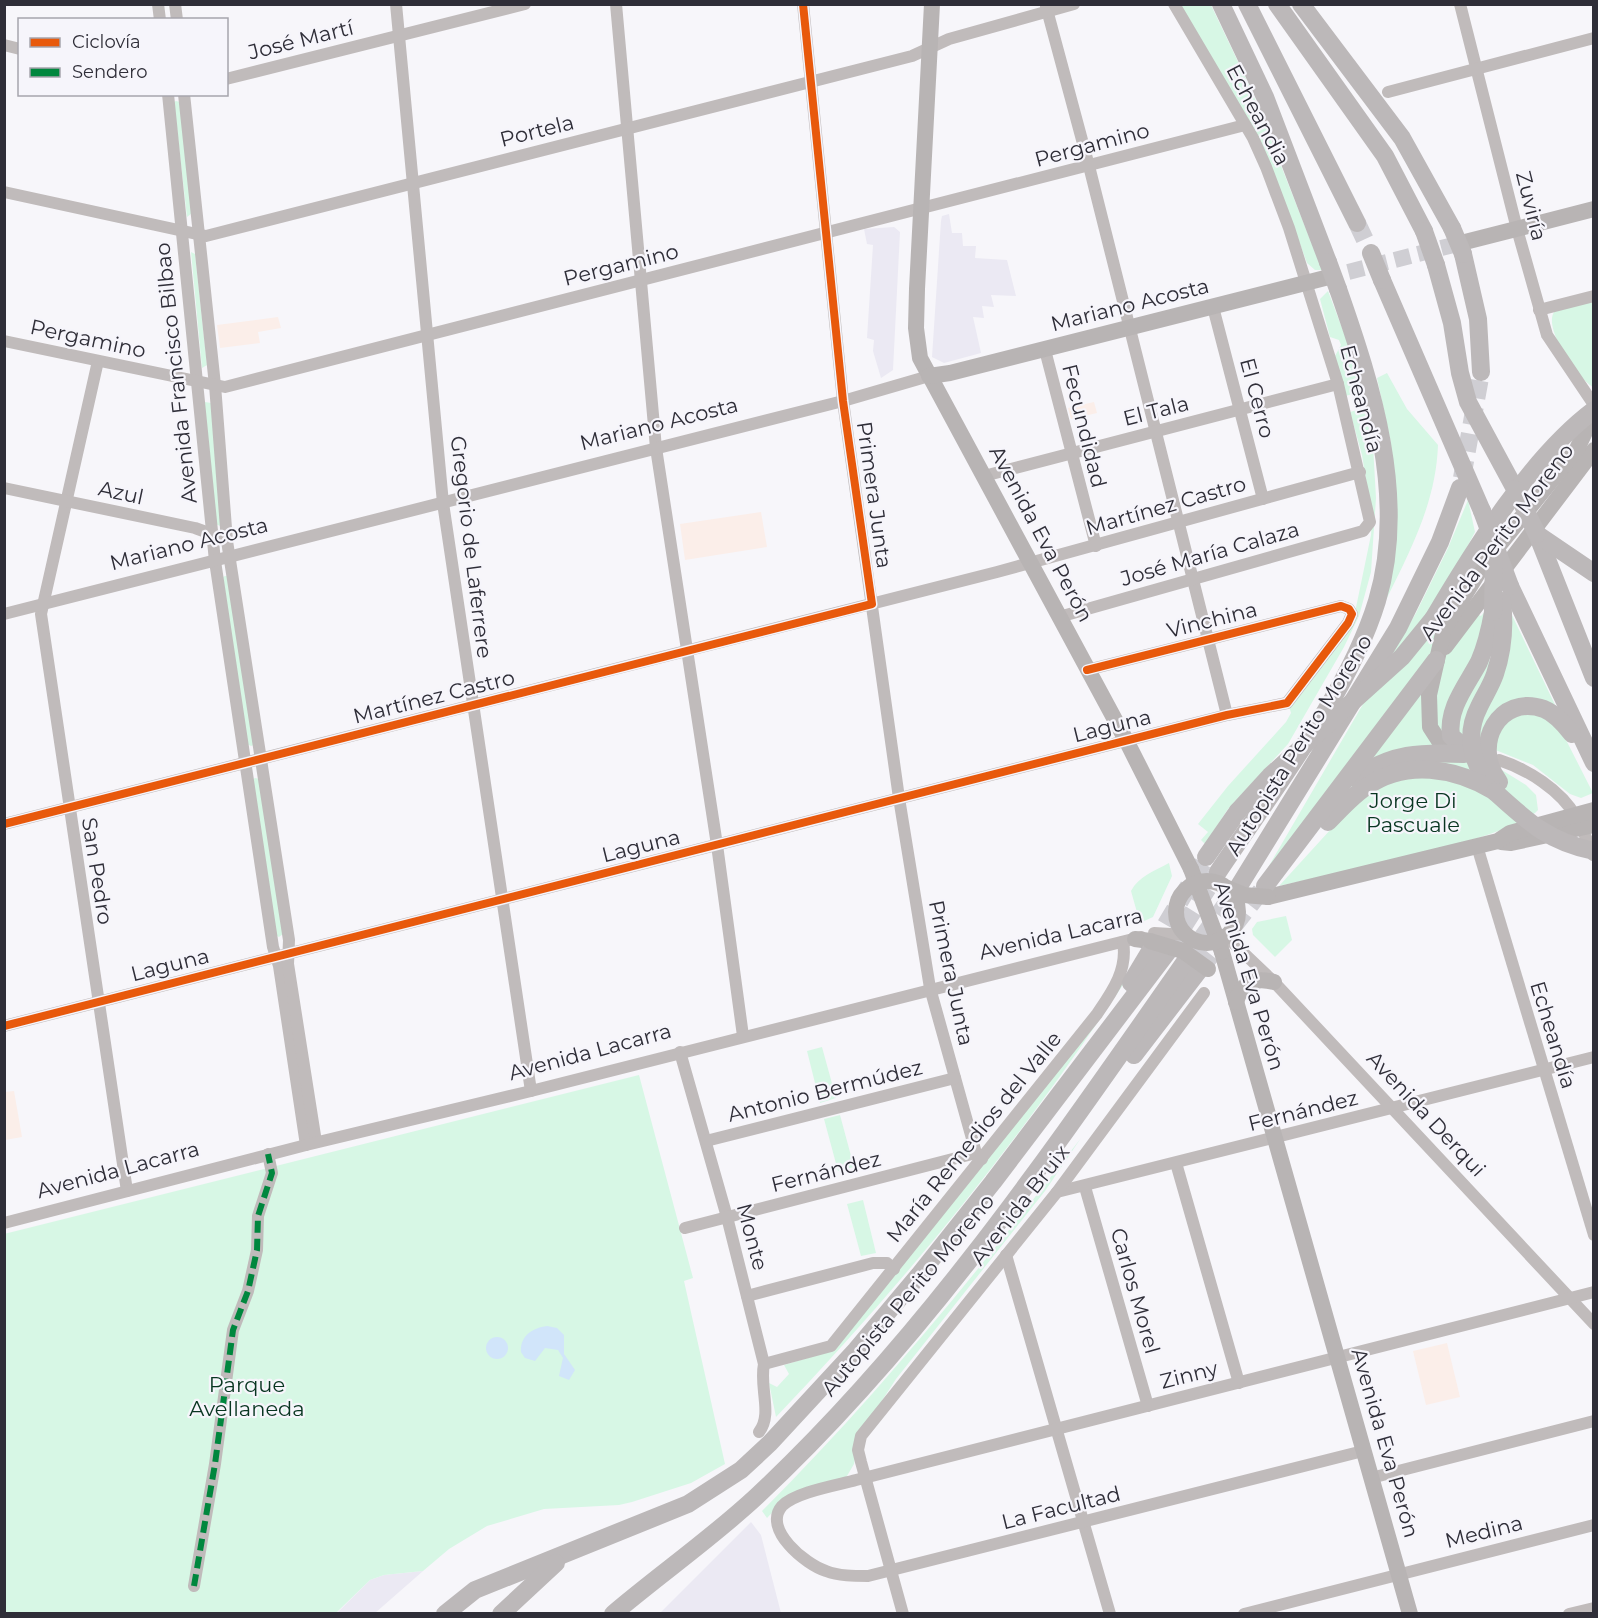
<svg xmlns="http://www.w3.org/2000/svg" width="1598" height="1618" viewBox="0 0 1598 1618" font-family="Montserrat,sans-serif">
<style>
.built{fill:#ebe9f3}
.education{fill:#fbeee9}
.green{fill:#d7f7e5}
.water{fill:#d1e5fa}
.lines{fill:none;stroke-linecap:round;stroke-linejoin:round}
.major-tunnel{stroke:#cfced3;stroke-width:16;stroke-dasharray:16 8;stroke-linecap:butt}
.highway-tunnel{stroke:#cfced3;stroke-width:18;stroke-dasharray:18 9;stroke-linecap:butt}
.minor{stroke:#c0bbbb;stroke-width:12}
.major{stroke:#b8b4b4;stroke-width:16}
.highway{stroke:#bcb8b9;stroke-width:18}
.minor-bridge{stroke:#c0bbbb;stroke-width:12}
.major-bridge{stroke:#b8b4b4;stroke-width:16}
.highway-bridge{stroke:#bcb8b9;stroke-width:18}
.quiet{stroke:#00873e;stroke-width:6;stroke-dasharray:12 6;stroke-linecap:butt}
.cycleway-casing{stroke:#f6f5fb;stroke-width:11}
.cycleway{stroke:#e8590c;stroke-width:8}
.labels{text-anchor:middle;stroke-width:4.5;stroke-linejoin:round;paint-order:stroke}
.street-label{font-size:21px;fill:#2f2e38;stroke:#f6f5fb}
.park-label{font-size:21px;fill:#083621;stroke:#f6f5fb}
</style>
<rect width="100%" height="100%" fill="#f7f6fa"/>
<!-- built -->
<g class="built">
<path d="M949 214 952 233H962L963 246H976L975 258 1007 260 1016 296 991 295 994 307 982 306 984 318 973 317 981 353 944 363 932 357 941 221 942 216Z"/>
<path d="M894 227 900 232 893 370 881 378 873 351 874 340 867 338 873 245 867 244 864 229Z"/>
<path d="M751 1522 761 1535 781 1613H660Z"/>
<path d="M423 1571 375 1613 336 1614 370 1580 384 1575Z"/>
</g>
<!-- education -->
<g class="education">
<path d="M278 317 281 328 258 332 260 343 220 348 217 325Z"/>
<path d="M1094 402 1097 413 1071 419 1068 408Z"/>
<path d="M761 512 767 547 685 560 680 524Z"/>
<path d="M14 1091 22 1137 5 1140V1092Z"/>
<path d="M1447 1343 1460 1397 1426 1405 1413 1351Z"/>
</g>
<!-- green -->
<g class="green">
<path d="M1181 5H1211L1251 89 1322 270H1315L1307 263 1293 225Z"/>
<path d="M176 101 180 102 192 213 187 217 174 102Z"/>
<path d="M191 252 195 254 207 365 202 368Z"/>
<path d="M1328 291 1347 341 1373 445 1376 498 1371 572 1359 616 1344 647 1288 744 1228 809 1205 844 1201 840 1208 832 1198 824 1228 786 1286 722 1291 713 1289 706 1354 617 1359 593 1371 535 1372 517 1362 455 1350 412 1361 409 1357 393 1345 396 1335 356 1341 345 1339 340 1330 337 1320 299Z"/>
<path d="M1593 301V387C1578 379 1543 329 1554 312Z"/>
<path d="M1387 373 1407 409 1438 445C1436 503 1410 551 1385 602L1391 443 1377 378Z"/>
<path d="M205 402 211 403 223 524 220 526 216 524 203 404Z"/>
<path d="M1468 500 1475 532C1453 571 1440 615 1432 659L1259 883 1416 613 1448 548Z"/>
<path d="M225 576H227L254 745 251 746 247 744 223 577Z"/>
<path d="M1488 608 1447 742 1433 716 1443 659 1477 614 1481 616Z"/>
<path d="M1510 611 1559 713 1510 706 1482 766 1476 734Z"/>
<path d="M1493 636 1474 771 1460 768 1350 787 1356 782 1426 756 1455 725Z"/>
<path d="M1425 684 1435 749 1372 759Z"/>
<path d="M1519 714 1546 716 1563 734 1593 793 1581 798 1570 794 1533 765 1493 749 1503 724Z"/>
<path d="M1497 767 1526 785 1536 795 1538 810C1514 839 1325 875 1279 886L1352 806 1395 779 1448 776Z"/>
<path d="M255 778 260 779 283 934 279 937 275 935 253 779Z"/>
<path d="M1169 863 1172 876 1153 917 1140 923 1131 891C1139 876 1154 871 1169 863Z"/>
<path d="M1286 916 1292 940 1275 957 1253 935 1252 929 1257 922Z"/>
<path d="M1145 951C1038 1118 913 1274 776 1417L769 1383 777 1387 789 1374 784 1365 831 1351Z"/>
<path d="M822 1047 836 1098 820 1103 807 1051Z"/>
<path d="M639 1075 693 1278 684 1281 725 1464 691 1483 632 1502 619 1505 544 1509 487 1526 449 1549 423 1571 384 1575 370 1580 336 1613H5L4 1234Z"/>
<path d="M840 1115 854 1167 838 1171 824 1119Z"/>
<path d="M1081 1138 1045 1191 896 1379 859 1436 854 1464 847 1476 838 1484 782 1502 767 1518 762 1511C879 1394 980 1269 1081 1138Z"/>
<path d="M863 1200 876 1253 861 1256 847 1204Z"/>
</g>
<!-- water -->
<g class="water">
<path d="M547 1326 557 1328 564 1335V1354L575 1370 569 1380 559 1376 563 1358 558 1350 545 1348 535 1361 525 1358 521 1352C520 1336 532 1328 547 1326Z"/>
<circle cx="497" cy="1348" r="11"/>
</g>
<g class="lines">
<!-- major-tunnel -->
<path class="major-tunnel" d="M1325 278 1465 242"/>
<!-- highway-tunnel -->
<g class="highway-tunnel">
<path d="M1357 223 1366 242"/>
<path d="M1462 478 1481 372"/>
<path d="M1152 948 1206 857"/>
<path d="M1169 949 1218 872"/>
<path d="M1187 959 1239 886"/>
<path d="M1200 969 1265 886"/>
</g>
<!-- minor -->
<g class="minor">
<path d="M158 4 160 20"/>
<path d="M175 4 177 20"/>
<path d="M396 4 443 503 531 1091"/>
<path d="M616 4 656 448 717 845 743 1036"/>
<path d="M803 4 843 401 899 798 930 988 976 1153 982 1159"/>
<path d="M1460 4 1517 229 1547 335 1594 405"/>
<path d="M1046 6 1089 166 1227 715"/>
<path d="M4 45 20 49"/>
<path d="M226 79 525 4"/>
<path d="M1388 92 1594 38"/>
<path d="M168 94 215 561 273 947 279 966 306 1145"/>
<path d="M184 94 215 385 227 541 289 940 288 964 316 1142"/>
<path d="M4 192 206 236 912 56 949 39 1074 4"/>
<path d="M1213 307 1263 499"/>
<path d="M1539 310 1594 296"/>
<path d="M4 341 225 387 1245 125"/>
<path d="M1045 350 1096 546"/>
<path d="M98 361 41 614 127 1191"/>
<path d="M984 476 1338 384"/>
<path d="M4 488 195 528 217 536"/>
<path d="M4 614 843 401 929 376"/>
<path d="M1059 617 1363 531 1370 522 1338 384 1289 228 1266 167 1253 138 1174 4"/>
<path d="M1499 760C1527 769 1561 790 1576 817 1583 829 1588 842 1593 855"/>
<path d="M4 824 997 572 1360 472"/>
<path d="M1477 846 1594 1235"/>
<path d="M1231 941 1274 982 1594 1324"/>
<path d="M4 1026 1227 715 1287 703 1348 623 1352 614 1349 609 1341 606 1087 670"/>
<path d="M680 1052 727 1217 764 1364C759 1388 773 1414 759 1432"/>
<path d="M706 1141 955 1078"/>
<path d="M1176 1163 1239 1383"/>
<path d="M1085 1187 1148 1406"/>
<path d="M1057 1192 1594 1057"/>
<path d="M4 1223 306 1145 531 1091 1141 937"/>
<path d="M685 1228 976 1153"/>
<path d="M1006 1255 1110 1614"/>
<path d="M747 1296 873 1263H887L894 1269"/>
<path d="M764 1364 831 1346 1097 1014C1112 992 1128 970 1123 942"/>
<path d="M1363 1451 868 1576C854 1576 839 1576 826 1571 806 1565 762 1529 782 1506 795 1492 838 1485 856 1480L1594 1292"/>
<path d="M1371 1478 1594 1421"/>
<path d="M194 1586 215 1464 233 1330 248 1291 257 1250 258 1216 272 1173 268 1154"/>
<path d="M903 1614 861 1462 858 1450 861 1436 1057 1192 1204 993"/>
<path d="M1244 1614 1594 1525"/>
<path d="M1569 1614 1594 1608"/>
</g>
<!-- major -->
<g class="major">
<path d="M932 4 917 289 916 328 920 358 1127 742 1191 869"/>
<path d="M1465 242 1594 209"/>
<path d="M929 376 950 373 1325 278"/>
<path d="M1445 647 1594 450"/>
<path d="M1462 753 1441 744 1430 727 1429 695 1444 629 1483 565 1577 449 1594 413"/>
<path d="M1501 842 1511 843 1594 825"/>
<path d="M1268 897 1498 841 1510 833 1594 810"/>
<path d="M1135 939 1150 941"/>
<path d="M1222 952 1410 1614"/>
<path d="M1236 1002C1242 982 1255 977 1274 982"/>
</g>
<!-- highway -->
<g class="highway">
<path d="M1221 4 1265 97 1328 262"/>
<path d="M1247 4 1357 223"/>
<path d="M1277 4 1385 156 1424 231"/>
<path d="M1301 4 1402 138 1452 228"/>
<path d="M1463 254 1478 319 1481 372"/>
<path d="M1436 265 1452 323 1460 373 1468 402 1515 489"/>
<path d="M1382 280 1482 511"/>
<path d="M1537 534 1594 678"/>
<path d="M1538 535 1594 573"/>
<path d="M1510 586 1594 763"/>
<path d="M1433 619C1474 550 1530 458 1594 410"/>
<path d="M1465 748 1451 736C1447 708 1467 685 1479 662 1486 646 1490 629 1493 612"/>
<path d="M1355 778C1392 753 1420 752 1464 754"/>
<path d="M1499 782C1471 745 1499 693 1544 709 1556 714 1565 725 1572 734"/>
<path d="M1492 788C1472 764 1464 736 1479 707 1484 696 1491 686 1495 674 1503 650 1505 626 1502 601"/>
<path d="M1328 822C1340 810 1352 796 1366 787 1406 759 1455 768 1494 791"/>
<path d="M1206 857 1238 811"/>
<path d="M1218 872C1272 791 1349 693 1377 601 1408 498 1372 386 1338 289"/>
<path d="M1239 886 1398 628 1440 542 1460 488"/>
<path d="M1265 886 1436 660"/>
<path d="M1131 983 1152 948"/>
<path d="M1134 1055 1200 969"/>
<path d="M445 1614 475 1590 688 1504 741 1470 770 1443 856 1350 919 1275 993 1182 1169 950"/>
<path d="M501 1614 556 1563"/>
<path d="M613 1614C660 1574 712 1538 757 1496 926 1338 1055 1147 1187 959"/>
</g>
<!-- minor-bridge -->
<g class="minor-bridge">
<path d="M1154 933 1187 935"/>
<path d="M1225 936 1231 941"/>
</g>
<!-- major-bridge -->
<g class="major-bridge">
<path d="M1191 869 1222 952"/>
<circle cx="1207" cy="912" r="31"/>
<path d="M1227 888 1244 895 1268 897"/>
<path d="M1150 941 1183 951 1208 969"/>
</g>
<!-- highway-bridge -->
<g class="highway-bridge">
<path d="M1452 228 1463 254"/>
<path d="M1424 231 1436 265"/>
<path d="M1371 253 1382 280"/>
<path d="M1328 262 1338 289"/>
<path d="M1515 489 1537 534"/>
<path d="M1482 511 1510 586"/>
<path d="M1493 612 1494 555"/>
<path d="M1495 792C1528 822 1549 842 1594 851"/>
<path d="M1238 811 1270 776 1402 657 1433 619"/>
</g>
<!-- quiet -->
<path class="quiet" d="M194 1586 215 1464 233 1330 248 1291 257 1250 258 1216 272 1173 268 1154"/>
<!-- cycleway casing -->
<g class="cycleway-casing">
<g id="cycleway">
<path d="M4 824 872 604 843 401 803 4"/>
<path d="M4 1026 1227 715 1287 703 1348 623 1352 614 1349 609 1341 606 1087 670"/>
</g>
</g>
<!-- cycleway -->
<use href="#cycleway" class="cycleway"/>
</g>
<g class="labels">
<!-- street labels -->
<g class="street-label">
<text transform="translate(301 40) rotate(-14)" y="7">José Martí</text>
<text transform="translate(1258 115) rotate(62)" y="7">Echeandia</text>
<text transform="translate(537 131) rotate(-14)" y="7">Portela</text>
<text transform="translate(1092 145) rotate(-15)" y="7">Pergamino</text>
<text transform="translate(1531 206) rotate(76)" y="7">Zuviría</text>
<text transform="translate(621 265) rotate(-14)" y="7">Pergamino</text>
<text transform="translate(1130 305) rotate(-14)" y="7">Mariano Acosta</text>
<text transform="translate(88 339) rotate(12)" y="7">Pergamino</text>
<text transform="translate(176 373) rotate(-96)" y="7">Avenida Francisco Bilbao</text>
<text transform="translate(1257 398) rotate(75)" y="7">El Cerro</text>
<text transform="translate(1361 399) rotate(75)" y="7">Echeandía</text>
<text transform="translate(1156 411) rotate(-14)" y="7">El Tala</text>
<text transform="translate(659 424) rotate(-14)" y="7">Mariano Acosta</text>
<text transform="translate(1084 426) rotate(76)" y="7">Fecundidad</text>
<text transform="translate(121 493) rotate(12)" y="7">Azul</text>
<text transform="translate(874 495) rotate(82)" y="7">Primera Junta</text>
<text transform="translate(1166 506) rotate(-16)" y="7">Martínez Castro</text>
<text transform="translate(1041 534) rotate(62)" y="7">Avenida Eva Perón</text>
<text transform="translate(1497 542) rotate(-53)" y="7">Avenida Perito Moreno</text>
<text transform="translate(189 544) rotate(-14)" y="7">Mariano Acosta</text>
<text transform="translate(471 547) rotate(83)" y="7">Gregorio de Laferrere</text>
<text transform="translate(1210 554) rotate(-16)" y="7">José María Calaza</text>
<text transform="translate(1212 620) rotate(-14)" y="7">Vinchina</text>
<text transform="translate(434 697) rotate(-14)" y="7">Martínez Castro</text>
<text transform="translate(1112 726) rotate(-14)" y="7">Laguna</text>
<text transform="translate(1299 745) rotate(-58)" y="7">Autopista Perito Moreno</text>
<text transform="translate(641 846) rotate(-14)" y="7">Laguna</text>
<text transform="translate(97 871) rotate(81)" y="7">San Pedro</text>
<text transform="translate(1061 934) rotate(-13)" y="7">Avenida Lacarra</text>
<text transform="translate(170 965) rotate(-14)" y="7">Laguna</text>
<text transform="translate(951 973) rotate(78)" y="7">Primera Junta</text>
<text transform="translate(1249 976) rotate(73)" y="7">Avenida Eva Perón</text>
<text transform="translate(1553 1035) rotate(73)" y="7">Echeandía</text>
<text transform="translate(590 1052) rotate(-15)" y="7">Avenida Lacarra</text>
<text transform="translate(825 1091) rotate(-14)" y="7">Antonio Bermúdez</text>
<text transform="translate(1303 1111) rotate(-14)" y="7">Fernández</text>
<text transform="translate(1426 1114) rotate(47)" y="7">Avenida Derqui</text>
<text transform="translate(974 1137) rotate(-51)" y="7">María Remedios del Valle</text>
<text transform="translate(118 1170) rotate(-15)" y="7">Avenida Lacarra</text>
<text transform="translate(826 1172) rotate(-14)" y="7">Fernández</text>
<text transform="translate(1020 1205) rotate(-52)" y="7">Avenida Bruix</text>
<text transform="translate(752 1237) rotate(75)" y="7">Monte</text>
<text transform="translate(1135 1291) rotate(74)" y="7">Carlos Morel</text>
<text transform="translate(908 1295) rotate(-50)" y="7">Autopista Perito Moreno</text>
<text transform="translate(1189 1375) rotate(-14)" y="7">Zinny</text>
<text transform="translate(1385 1443) rotate(74)" y="7">Avenida Eva Perón</text>
<text transform="translate(1061 1508) rotate(-14)" y="7">La Facultad</text>
<text transform="translate(1484 1532) rotate(-14)" y="7">Medina</text>
</g>
<!-- park labels -->
<g class="park-label">
<text x="1413" y="808">Jorge Di<tspan x="1413" dy="24">Pascuale</tspan></text>
<text x="247" y="1392">Parque<tspan x="247" dy="24">Avellaneda</tspan></text>
</g>
</g>
<!-- border -->
<rect width="1598" height="1618" fill="none" stroke="#2f2e38" stroke-width="12"/>
<!-- legend -->
<rect x="18" y="18" width="210" height="78" fill="#f6f5fb" stroke="#a6a5ad" stroke-width="1.5"/>
<rect x="30" y="38" width="30" height="9" fill="#e8590c" stroke="#a6a5ad" stroke-width="1.5"/>
<text x="72" y="48" font-size="18" fill="#2f2e38">Ciclovía</text>
<rect x="30" y="68" width="30" height="9" fill="#00873e" stroke="#a6a5ad" stroke-width="1.5"/>
<text x="72" y="78" font-size="18" fill="#2f2e38">Sendero</text>
</svg>
